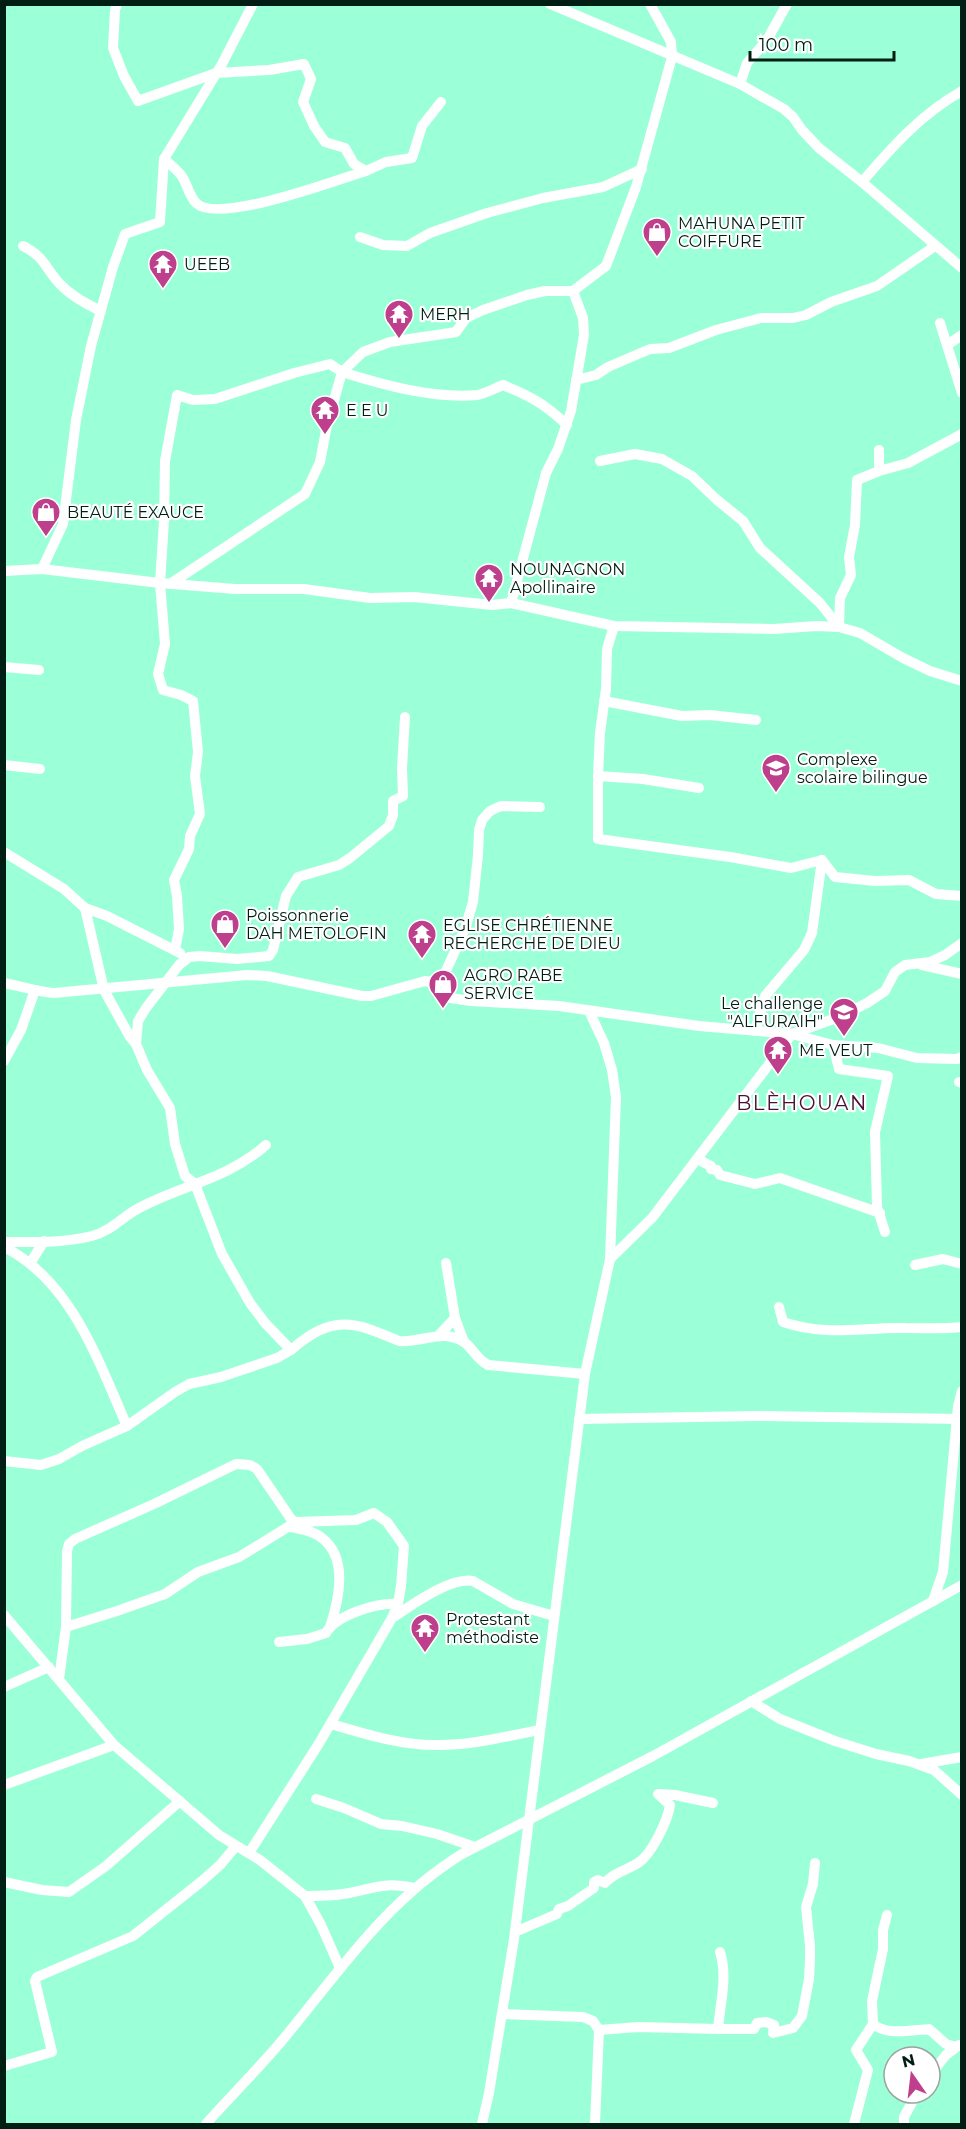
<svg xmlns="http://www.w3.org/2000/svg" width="966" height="2129" viewBox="0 0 966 2129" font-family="Montserrat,sans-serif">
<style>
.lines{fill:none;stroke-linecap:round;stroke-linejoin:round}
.street{stroke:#fff;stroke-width:10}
.labels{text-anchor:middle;stroke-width:4.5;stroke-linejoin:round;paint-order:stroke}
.poi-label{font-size:16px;fill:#001e14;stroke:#fff;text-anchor:start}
.quarter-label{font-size:20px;letter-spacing:1.5px;fill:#4b0e34;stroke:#fff}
</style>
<rect width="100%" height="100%" fill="#9bffd8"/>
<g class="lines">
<!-- street -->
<g class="street">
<path d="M117 4 115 10 113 48 124 76 138 101 216 73 269 70 304 64 311 79 303 102 314 126 325 142 345 148 354 164 366 171 386 162 412 158 422 126 441 102"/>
<path d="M550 4 740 84 784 109 793 117 802 130 819 148 862 182 962 268"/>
<path d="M740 84 747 63 767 40 787 4"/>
<path d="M164 159C170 164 176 169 181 175 187 183 189 196 196 203 218 225 336 180 366 171"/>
<path d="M862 182C892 147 921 114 962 91"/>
<path d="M360 237 383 245 407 246 430 233 487 213 543 198 603 187 642 169"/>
<path d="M23 246C45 257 45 268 60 284 71 296 86 304 101 311"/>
<path d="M940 323 962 393"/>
<path d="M947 345 962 335"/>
<path d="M576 380 596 375 608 367 650 349 669 348 716 330 761 318H793L806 315 831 302 877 286 935 246"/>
<path d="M600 461 635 454 662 459 692 476 716 499 743 521 760 548 820 603 839 627 840 598 851 575 849 557 855 525 857 480 879 471V450"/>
<path d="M879 471 908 463 962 434"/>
<path d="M42 569 63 524 76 420 91 346 113 267 125 234 160 222 164 159 222 64 253 4"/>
<path d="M4 571 42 569 160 583 235 589H304L370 598 414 597 492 605 511 603 614 626 774 629 816 626 839 627 860 633 903 658 930 671 962 681"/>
<path d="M170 584 305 494 320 462 327 425 342 372C383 385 434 399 477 395 485 394 495 388 503 385 530 396 545 404 567 425"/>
<path d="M511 603 546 473 558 449 571 411 584 335 583 318 573 291 606 266 636 187 672 57 671 42 650 4"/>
<path d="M614 626 607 649 606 689 600 733 598 776 643 779 699 788"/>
<path d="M4 667 39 670"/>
<path d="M604 701 682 716 710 715 756 720"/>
<path d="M405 717 402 768 403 796 393 801V815L389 826 350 858 339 865 298 877 286 896 273 950 269 956 237 959 200 956 189 957 179 965 146 1008 138 1021 136 1044 147 1070 170 1108 175 1144 185 1176 195 1184 222 1254 250 1303 265 1323 291 1350C333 1314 353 1321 399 1341 422 1343 443 1328 464 1342 473 1348 475 1358 488 1365L585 1374"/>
<path d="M4 765 40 769"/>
<path d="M598 776V839L730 857 791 868 822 860 835 877 875 881 909 880 936 894 962 896"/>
<path d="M4 852 64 889 85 908 107 916 180 953"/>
<path d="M85 908 104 990 130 1037 136 1044"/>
<path d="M175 950 179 929 177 896 174 880 189 849 190 836 200 814 195 776 198 752 193 701 181 695 163 690 158 674 165 644 160 583 164 521 165 461 177 395 193 400 215 399 294 373 330 364 342 372 363 352 390 342 456 332 466 318 483 310 527 295 545 291H573"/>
<path d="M922 965 962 974"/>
<path d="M430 982 445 973 465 929 473 902 478 855 479 830 482 820 490 811 501 806 540 807"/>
<path d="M4 983C21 986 38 992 54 993L247 975 267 976 362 996H371L425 981 430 982 443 995 450 998 471 1001 559 1006 699 1026 792 1034 833 1045 878 1048 917 1058 957 1059 962 1057"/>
<path d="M755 1031 765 996 804 950 812 933 822 860"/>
<path d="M833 1045 839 1069 888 1076 875 1132 877 1207 885 1232"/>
<path d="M4 1061 21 1030 35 990"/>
<path d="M959 1082 962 1083"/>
<path d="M697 1159 711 1166V1169L717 1170 720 1175 755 1184 780 1178 880 1213"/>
<path d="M4 1242C33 1242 64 1243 92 1236 111 1231 122 1217 139 1208 182 1185 228 1179 266 1145"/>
<path d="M4 1247C72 1281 98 1361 127 1426"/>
<path d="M610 1259 652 1218 792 1034 839 1017 867 1003 885 991 895 972 905 965 930 962 945 955 962 943"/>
<path d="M31 1262 44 1241"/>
<path d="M915 1265 943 1259 962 1264"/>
<path d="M779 1307 783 1322C828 1337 861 1327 906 1328 925 1328 943 1329 962 1327"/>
<path d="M455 1318 464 1342"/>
<path d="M440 1334 455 1318 446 1263"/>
<path d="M579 1419 756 1416 962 1419"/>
<path d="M4 1461 41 1465 59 1459 82 1446 127 1426 175 1392 189 1384 221 1377 277 1358 291 1350"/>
<path d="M291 1527C301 1529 314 1531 322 1538 348 1558 339 1600 330 1627"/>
<path d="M933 1601 943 1572 958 1406 962 1391"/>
<path d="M4 1615 114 1745 219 1835 260 1860 305 1896 321 1925 340 1968"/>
<path d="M392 1618C412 1605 450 1577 473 1581L513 1604 554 1616"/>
<path d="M66 1627 117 1611 165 1594 198 1572 239 1557 296 1522"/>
<path d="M279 1642 307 1639 326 1633C336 1615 378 1602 398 1604"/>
<path d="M59 1679 66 1627 67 1551 69 1544 75 1539 154 1504 236 1464 250 1465 257 1469 291 1519 296 1522 356 1520 374 1513 387 1522 404 1546 401 1586 398 1604 392 1618 318 1745 249 1853"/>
<path d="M4 1687 49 1667"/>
<path d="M751 1701 780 1719 835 1741 876 1754 909 1761 934 1770 962 1795"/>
<path d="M331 1724C365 1734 403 1746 439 1745 473 1745 507 1736 540 1730"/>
<path d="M921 1764 962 1757"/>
<path d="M4 1785 114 1745"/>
<path d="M316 1799 344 1808 381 1824 402 1826 437 1834 475 1847"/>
<path d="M4 1882 42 1890 69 1892 106 1866 180 1801"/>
<path d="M305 1896C318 1896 331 1896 343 1894 374 1889 382 1881 414 1888"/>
<path d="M887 1915 883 1930V1949L872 2001 873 2024C887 2036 912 2030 929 2029L946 2044 956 2047"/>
<path d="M515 1932 557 1914 559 1909 568 1906 594 1888V1882L598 1880 605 1883C613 1873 627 1870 638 1863 652 1854 668 1820 670 1805L658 1794 675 1795 713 1803"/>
<path d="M502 2014 583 2017 593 2021 599 2030 595 2124"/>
<path d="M718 2029H754L757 2023 766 2022 774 2025 773 2033 793 2028 802 2016 809 1979 810 1960V1946L806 1907 813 1884 815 1863"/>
<path d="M599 2030 638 2027 718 2029C720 2004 728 1977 720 1952"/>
<path d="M4 2066 52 2052 35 1981 37 1977 133 1936 202 1881 220 1865 236 1846"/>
<path d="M930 2075 946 2055 959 2045"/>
<path d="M206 2124C230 2097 256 2071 280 2043 337 1975 384 1902 462 1854L653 1756 962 1585"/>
<path d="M482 2124 489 2093 514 1939 585 1374 610 1259 616 1097 612 1070 604 1043 589 1011"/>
<path d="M854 2124 868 2070 856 2050 873 2024"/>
<path d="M904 2124V2117L917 2093"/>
</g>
</g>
<!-- icons -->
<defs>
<g id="shop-pin" transform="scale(1.5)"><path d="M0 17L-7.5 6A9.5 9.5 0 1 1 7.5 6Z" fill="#be3f8c" stroke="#fff"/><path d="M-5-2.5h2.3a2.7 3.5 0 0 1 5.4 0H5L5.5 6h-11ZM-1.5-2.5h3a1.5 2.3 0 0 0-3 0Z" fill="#fff"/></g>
<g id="temple-pin" transform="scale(1.5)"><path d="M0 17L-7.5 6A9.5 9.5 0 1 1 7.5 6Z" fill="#be3f8c" stroke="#fff"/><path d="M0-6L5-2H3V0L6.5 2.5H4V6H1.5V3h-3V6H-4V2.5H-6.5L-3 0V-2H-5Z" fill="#fff"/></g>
<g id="school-pin" transform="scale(1.5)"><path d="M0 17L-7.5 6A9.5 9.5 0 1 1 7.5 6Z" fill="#be3f8c" stroke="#fff"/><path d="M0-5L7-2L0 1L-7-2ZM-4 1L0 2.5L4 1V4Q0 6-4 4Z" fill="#fff"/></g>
</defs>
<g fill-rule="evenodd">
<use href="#shop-pin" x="657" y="232"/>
<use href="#temple-pin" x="163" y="264"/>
<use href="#temple-pin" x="399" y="314"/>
<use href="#temple-pin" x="325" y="410"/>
<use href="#shop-pin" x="46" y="512"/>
<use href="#temple-pin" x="489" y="578"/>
<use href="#school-pin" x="776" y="768"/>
<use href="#shop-pin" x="225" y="924"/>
<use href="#temple-pin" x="422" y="934"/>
<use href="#shop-pin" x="443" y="984"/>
<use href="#school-pin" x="844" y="1012"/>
<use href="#temple-pin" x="778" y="1050"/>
<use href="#temple-pin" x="425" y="1628"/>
</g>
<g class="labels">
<!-- poi labels -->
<g class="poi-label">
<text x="678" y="229">MAHUNA PETIT<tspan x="678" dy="18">COIFFURE</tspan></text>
<text x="184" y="270">UEEB</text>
<text x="420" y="320">MERH</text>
<text x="346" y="416">E E U</text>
<text x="67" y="518">BEAUTÉ EXAUCE</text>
<text x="510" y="575">NOUNAGNON<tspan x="510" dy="18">Apollinaire</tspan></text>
<text x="797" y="765">Complexe<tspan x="797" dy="18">scolaire bilingue</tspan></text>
<text x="246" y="921">Poissonnerie<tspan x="246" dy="18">DAH METOLOFIN</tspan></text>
<text x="443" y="931">EGLISE CHRÉTIENNE<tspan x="443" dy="18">RECHERCHE DE DIEU</tspan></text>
<text x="464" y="981">AGRO RABE<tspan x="464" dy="18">SERVICE</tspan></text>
<text x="823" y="1009" text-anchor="end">Le challenge<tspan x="823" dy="18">"ALFURAIH"</tspan></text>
<text x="799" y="1056">ME VEUT</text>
<text x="446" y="1625">Protestant<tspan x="446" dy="18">méthodiste</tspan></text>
</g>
<!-- quarter labels -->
<g class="quarter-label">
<text x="802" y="1110">BLÈHOUAN</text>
</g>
</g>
<!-- border -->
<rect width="966" height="2129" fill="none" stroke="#001e14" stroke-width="12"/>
<!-- north arrow -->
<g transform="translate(912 2075) rotate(346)"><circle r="28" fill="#ffffff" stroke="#99a5a1" stroke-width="1.5"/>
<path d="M0-4.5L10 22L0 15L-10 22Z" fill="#be3f8c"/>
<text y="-9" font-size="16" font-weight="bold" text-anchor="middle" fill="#001e14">N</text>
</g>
<!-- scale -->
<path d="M750 51v9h144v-9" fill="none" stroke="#001e14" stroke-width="3"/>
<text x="759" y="51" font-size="18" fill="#001e14" stroke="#ffffff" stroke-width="4.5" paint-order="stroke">100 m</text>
</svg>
